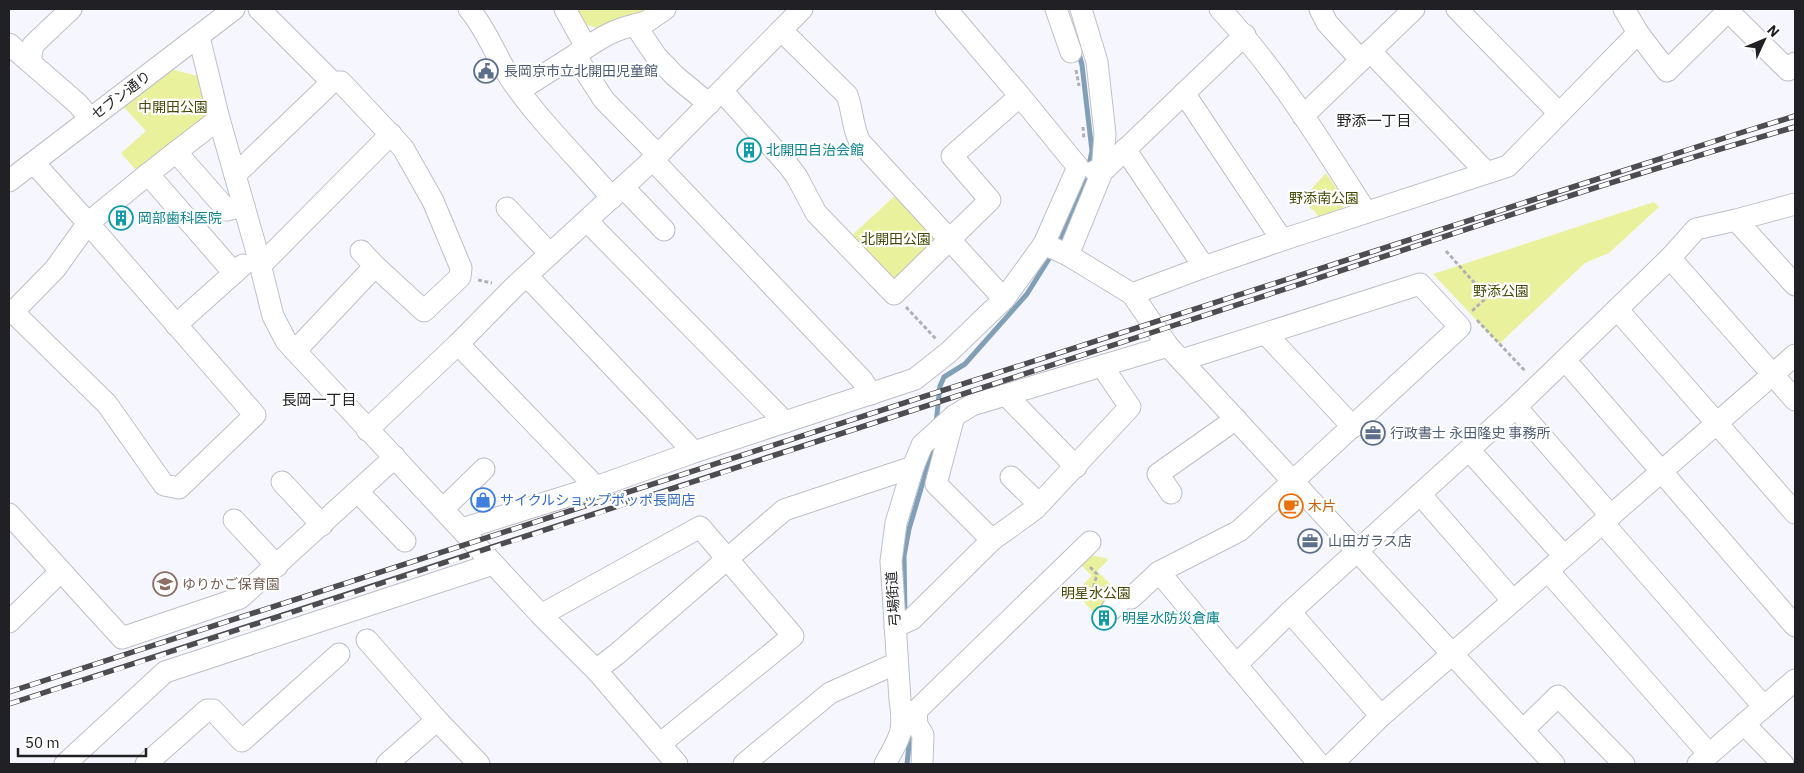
<svg xmlns="http://www.w3.org/2000/svg" width="1804" height="773" viewBox="0 0 1804 773" font-family="'IBM Plex Sans','Noto Sans JP',sans-serif">
<style>
.park{fill:#eaf19d}
.lines{fill:none;stroke-linecap:round;stroke-linejoin:round}
.stream{stroke:#819fb7;stroke-width:5}
.minor-casing{stroke:#bdbfca;stroke-width:23}
.path{stroke:#b0b1b7;stroke-width:3;stroke-dasharray:4 2.5;stroke-linecap:butt}
.minor{stroke:#fff;stroke-width:21}
.rail-casing{stroke:#4c4c51;stroke-width:5.5}
.rail{stroke:#fff;stroke-width:4;stroke-dasharray:11;stroke-linecap:butt}
.labels{text-anchor:middle;stroke-width:4.5;stroke-linejoin:round;paint-order:stroke}
.service-label{font-size:14px;fill:#4e5e75;stroke:#fff;text-anchor:start}
.street-label{font-size:14px;fill:#212125;stroke:#fff}
.park-label{font-size:14px;fill:#474a07;stroke:#fff}
.culture-label{font-size:14px;fill:#0d838f;stroke:#fff;text-anchor:start}
.shop-label{font-size:14px;fill:#366cbe;stroke:#fff;text-anchor:start}
.food-label{font-size:14px;fill:#c56008;stroke:#fff;text-anchor:start}
.education-label{font-size:14px;fill:#785e54;stroke:#fff;text-anchor:start}
.neighbourhood-label{font-size:15px;fill:#212125;stroke:#fff}
</style>
<rect width="100%" height="100%" fill="#f6f7fe"/>
<!-- park -->
<g class="park">
<path d="M578 9H648L640 12 620 17 598 28 587 25Z"/>
<path d="M171 69 197 76 211 118 139 174 121 153 146 131 123 106Z"/>
<path d="M1326 173 1348 205 1320 219 1314 210H1312L1302 199Z"/>
<path d="M899 192 940 235 900 281 892 280 849 238Z"/>
<path d="M1654 202 1659 207 1609 253 1585 263 1499 344 1433 274Z"/>
<path d="M1088 555 1105 558 1108 560 1097 571 1119 593 1096 615 1075 592 1092 576 1079 563Z"/>
</g>
<g class="lines">
<!-- stream -->
<g class="stream">
<path d="M1058 244 1084 187 1092 151 1082 65 1078 50"/>
<path d="M936 424 940 386 944 377 965 364 1027 294 1052 254"/>
<path d="M905 615 904 556 909 529 934 445"/>
<path d="M907 764 909 745V733"/>
</g>
<!-- minor casing -->
<g class="minor-casing">
<g id="minor">
<path d="M259 9 332 82H341L403 148 433 201 461 268 460 277 424 311 375 266 295 351"/>
<path d="M469 9C487 30 495 55 510 78 538 120 579 159 612 198"/>
<path d="M565 9 586 47"/>
<path d="M665 9 646 22 635 25 656 56 675 76 709 104"/>
<path d="M1056 9 1071 52"/>
<path d="M1220 9C1277 70 1321 142 1366 212"/>
<path d="M1320 9 1327 23 1361 60"/>
<path d="M1457 9 1559 113"/>
<path d="M1624 9 1638 33 1667 71 1728 11 1788 70 1795 63"/>
<path d="M781 30 847 95C853 111 852 127 860 142L1004 299"/>
<path d="M199 37 219 119 257 252 273 316 286 341 541 615 596 670 677 764"/>
<path d="M9 44 78 104 90 119"/>
<path d="M1370 51 1486 172"/>
<path d="M575 55C596 41 611 30 635 25"/>
<path d="M30 61 33 45 71 9"/>
<path d="M520 90 575 55 604 100 658 155"/>
<path d="M722 91 788 165 797 177 816 213 894 294 990 200 952 156 1020 96"/>
<path d="M1184 93 1282 240"/>
<path d="M1303 116 1414 9"/>
<path d="M219 119 176 152 227 210 244 206"/>
<path d="M1125 149 1204 267"/>
<path d="M176 152 148 174 234 273"/>
<path d="M653 160 862 380 871 394"/>
<path d="M34 163 88 223 148 174"/>
<path d="M1095 171 1102 172 1245 35"/>
<path d="M235 175 332 82"/>
<path d="M9 181 234 9"/>
<path d="M623 187 664 230"/>
<path d="M507 208 550 254"/>
<path d="M1736 220 1795 285"/>
<path d="M587 221 785 422"/>
<path d="M88 223 255 415 179 488 164 485 107 404 13 312 55 269Z"/>
<path d="M1044 244 1068 255 1132 294 1168 346 1554 764"/>
<path d="M361 251 375 266"/>
<path d="M1068 255 1102 172 1105 134 1097 62 1081 9"/>
<path d="M1670 258 1795 400"/>
<path d="M260 266 391 134"/>
<path d="M527 276 694 452"/>
<path d="M1132 294 1204 267 1282 240 1508 166 1638 33"/>
<path d="M1617 309 1795 513"/>
<path d="M176 325 243 265"/>
<path d="M1266 334 1353 427"/>
<path d="M458 344 596 487"/>
<path d="M1565 360 1795 626"/>
<path d="M1006 395 1076 467"/>
<path d="M1516 407 1611 516"/>
<path d="M954 416 936 484 992 540"/>
<path d="M367 430 458 344 514 287 658 155 802 9"/>
<path d="M1469 450 1564 556"/>
<path d="M1011 477 1039 504"/>
<path d="M282 482 322 525"/>
<path d="M358 492 405 541"/>
<path d="M1171 493 1158 474 1236 419"/>
<path d="M1420 494 1513 601"/>
<path d="M443 509 484 469"/>
<path d="M9 514 122 638 240 598 395 457"/>
<path d="M234 520 277 566"/>
<path d="M1603 523 1764 707"/>
<path d="M462 529 596 487 694 452 915 379 949 352 1004 299 1044 244 1078 167 1020 96 946 9"/>
<path d="M1548 571 1709 754"/>
<path d="M1159 572 1319 764"/>
<path d="M1112 609 1123 598H1131L1159 572 1239 531 1460 327 1420 284 1182 360"/>
<path d="M1290 612 1381 716"/>
<path d="M541 615 700 527 793 636 660 744"/>
<path d="M9 622 61 571"/>
<path d="M895 627 912 619 992 540 1035 509 1130 407 1102 366"/>
<path d="M367 640 437 720 479 764"/>
<path d="M1236 665 1290 612 1516 407 1670 258 1696 229 1736 220 1795 204"/>
<path d="M596 670 617 654 784 510 913 467"/>
<path d="M916 711 917 725 923 735 922 764"/>
<path d="M903 718 916 711 1090 542"/>
<path d="M1744 724 1783 764"/>
<path d="M1523 730 1558 696 1624 764"/>
<path d="M65 764 165 672 493 564"/>
<path d="M146 764 207 710H213L242 741 339 654"/>
<path d="M387 764 437 720"/>
<path d="M744 764 830 693 897 663"/>
<path d="M885 764C900 737 905 732 900 700L891 561 896 523 913 467 922 445 954 416 972 405 1168 346"/>
<path d="M1332 764 1381 716 1795 355"/>
<path d="M1698 764 1795 680"/>
</g>
</g>
<!-- path -->
<g class="path">
<path d="M1076 70 1079 86"/>
<path d="M1083 127 1084 140"/>
<path d="M1446 251 1487 297 1471 312"/>
<path d="M478 280 492 283"/>
<path d="M906 307 936 339"/>
<path d="M1477 320 1526 372"/>
<path d="M1090 567 1097 574 1093 589 1100 597"/>
</g>
<!-- minor -->
<use href="#minor" class="minor"/>
<!-- rail casing -->
<g class="rail-casing">
<g id="rail">
<path d="M9 692 1740 133 1795 116"/>
<path d="M9 704C398 580 786 451 1175 325 1382 258 1587 187 1795 127"/>
</g>
</g>
<!-- rail -->
<use href="#rail" class="rail"/>
</g>
<!-- icons -->
<defs>
<g id="civic-ring" transform="scale(1.25)"><circle r="9.5" fill="#fff" stroke="#5c6f8a" stroke-width="1.5"/><path d="M-.6-6.5H3V-4.5H.6V-3L4-1V1h2V6H-6V1h2V-1L-.6-3ZM-1.2 2.5V6h2.4V2.5Z" fill="#5c6f8a"/></g>
<g id="building-ring" transform="scale(1.25)"><circle r="9.5" fill="#fff" stroke="#0f9aa8" stroke-width="1.5"/><path d="M-4-6H4V6H1V3H-1V6H-4ZM-2.5-4.3h1.7v1.8h-1.7ZM.8-4.3h1.7v1.8H.8ZM-2.5-1h1.7V.8h-1.7ZM.8-1h1.7V.8H.8Z" fill="#0f9aa8"/></g>
<g id="office-ring" transform="scale(1.25)"><circle r="9.5" fill="#fff" stroke="#5c6f8a" stroke-width="1.5"/><path d="M-6-3h4V-5.5h4V-3h4V5H-6ZM-1-4.5V-3h2v-1.5ZM-6 0V1H6V0Z" fill="#5c6f8a"/></g>
<g id="shop-ring" transform="scale(1.25)"><circle r="9.5" fill="#fff" stroke="#3f7fe0" stroke-width="1.5"/><path d="M-5-2.5h2.3a2.7 3.5 0 0 1 5.4 0H5L5.5 6h-11ZM-1.5-2.5h3a1.5 2.3 0 0 0-3 0Z" fill="#3f7fe0"/></g>
<g id="cafe-ring" transform="scale(1.25)"><circle r="9.5" fill="#fff" stroke="#e8710a" stroke-width="1.5"/><path d="M-5.5-4.5H6V0H3Q3 3.5 0 3.5H-2.5Q-5.5 3.5-5.5 0ZM3-3.2v2h1.7v-2ZM-6 4.5H4V6H-6Z" fill="#e8710a"/></g>
<g id="school-ring" transform="scale(1.25)"><circle r="9.5" fill="#fff" stroke="#8d6e63" stroke-width="1.5"/><path d="M0-5L7-2L0 1L-7-2ZM-4 1L0 2.5L4 1V4Q0 6-4 4Z" fill="#8d6e63"/></g>
</defs>
<g fill-rule="evenodd">
<use href="#civic-ring" x="486" y="71"/>
<use href="#building-ring" x="749" y="150"/>
<use href="#building-ring" x="121" y="218"/>
<use href="#office-ring" x="1373" y="433"/>
<use href="#shop-ring" x="483" y="500"/>
<use href="#cafe-ring" x="1291" y="506"/>
<use href="#office-ring" x="1310" y="541"/>
<use href="#school-ring" x="165" y="584"/>
<use href="#building-ring" x="1104" y="618"/>
</g>
<g class="labels">
<!-- service labels -->
<g class="service-label">
<text x="504" y="76">長岡京市立北開田児童館</text>
<text x="1390" y="438">行政書士 永田隆史 事務所</text>
<text x="1328" y="546">山田ガラス店</text>
</g>
<!-- street labels -->
<g class="street-label">
<text transform="translate(121 95) rotate(-37)" y="5">セブン通り</text>
<text transform="translate(893 599) rotate(-94)" y="5">弓場街道</text>
</g>
<!-- park labels -->
<g class="park-label">
<text x="173" y="112">中開田公園</text>
<text x="1324" y="203">野添南公園</text>
<text x="896" y="244">北開田公園</text>
<text x="1501" y="296">野添公園</text>
<text x="1096" y="598">明星水公園</text>
</g>
<!-- culture labels -->
<g class="culture-label">
<text x="766" y="155">北開田自治会館</text>
<text x="138" y="223">岡部歯科医院</text>
<text x="1122" y="623">明星水防災倉庫</text>
</g>
<!-- shop labels -->
<g class="shop-label">
<text x="500" y="505">サイクルショップポッポ長岡店</text>
</g>
<!-- food labels -->
<g class="food-label">
<text x="1308" y="511">木片</text>
</g>
<!-- education labels -->
<g class="education-label">
<text x="182" y="589">ゆりかご保育園</text>
</g>
<!-- neighbourhood labels -->
<g class="neighbourhood-label">
<text x="1374" y="126">野添一丁目</text>
<text x="319" y="405">長岡一丁目</text>
</g>
</g>
<!-- border -->
<rect width="1804" height="773" fill="none" stroke="#212125" stroke-width="20"/>
<!-- north arrow -->
<g transform="translate(1764 40) rotate(46)" stroke="#ffffff" stroke-width="4" paint-order="stroke">
<path d="M0-4L9 19L0 12L-9 19Z" fill="#212125"/>
<text y="-8" font-size="14" font-weight="bold" text-anchor="middle" fill="#212125">N</text>
</g>
<!-- scale -->
<path d="M18 748v8h128v-8" fill="none" stroke="#212125" stroke-width="2.5"/>
<text x="25" y="748" font-size="15" fill="#212125" stroke="#ffffff" stroke-width="4" paint-order="stroke">50 m</text>
</svg>
